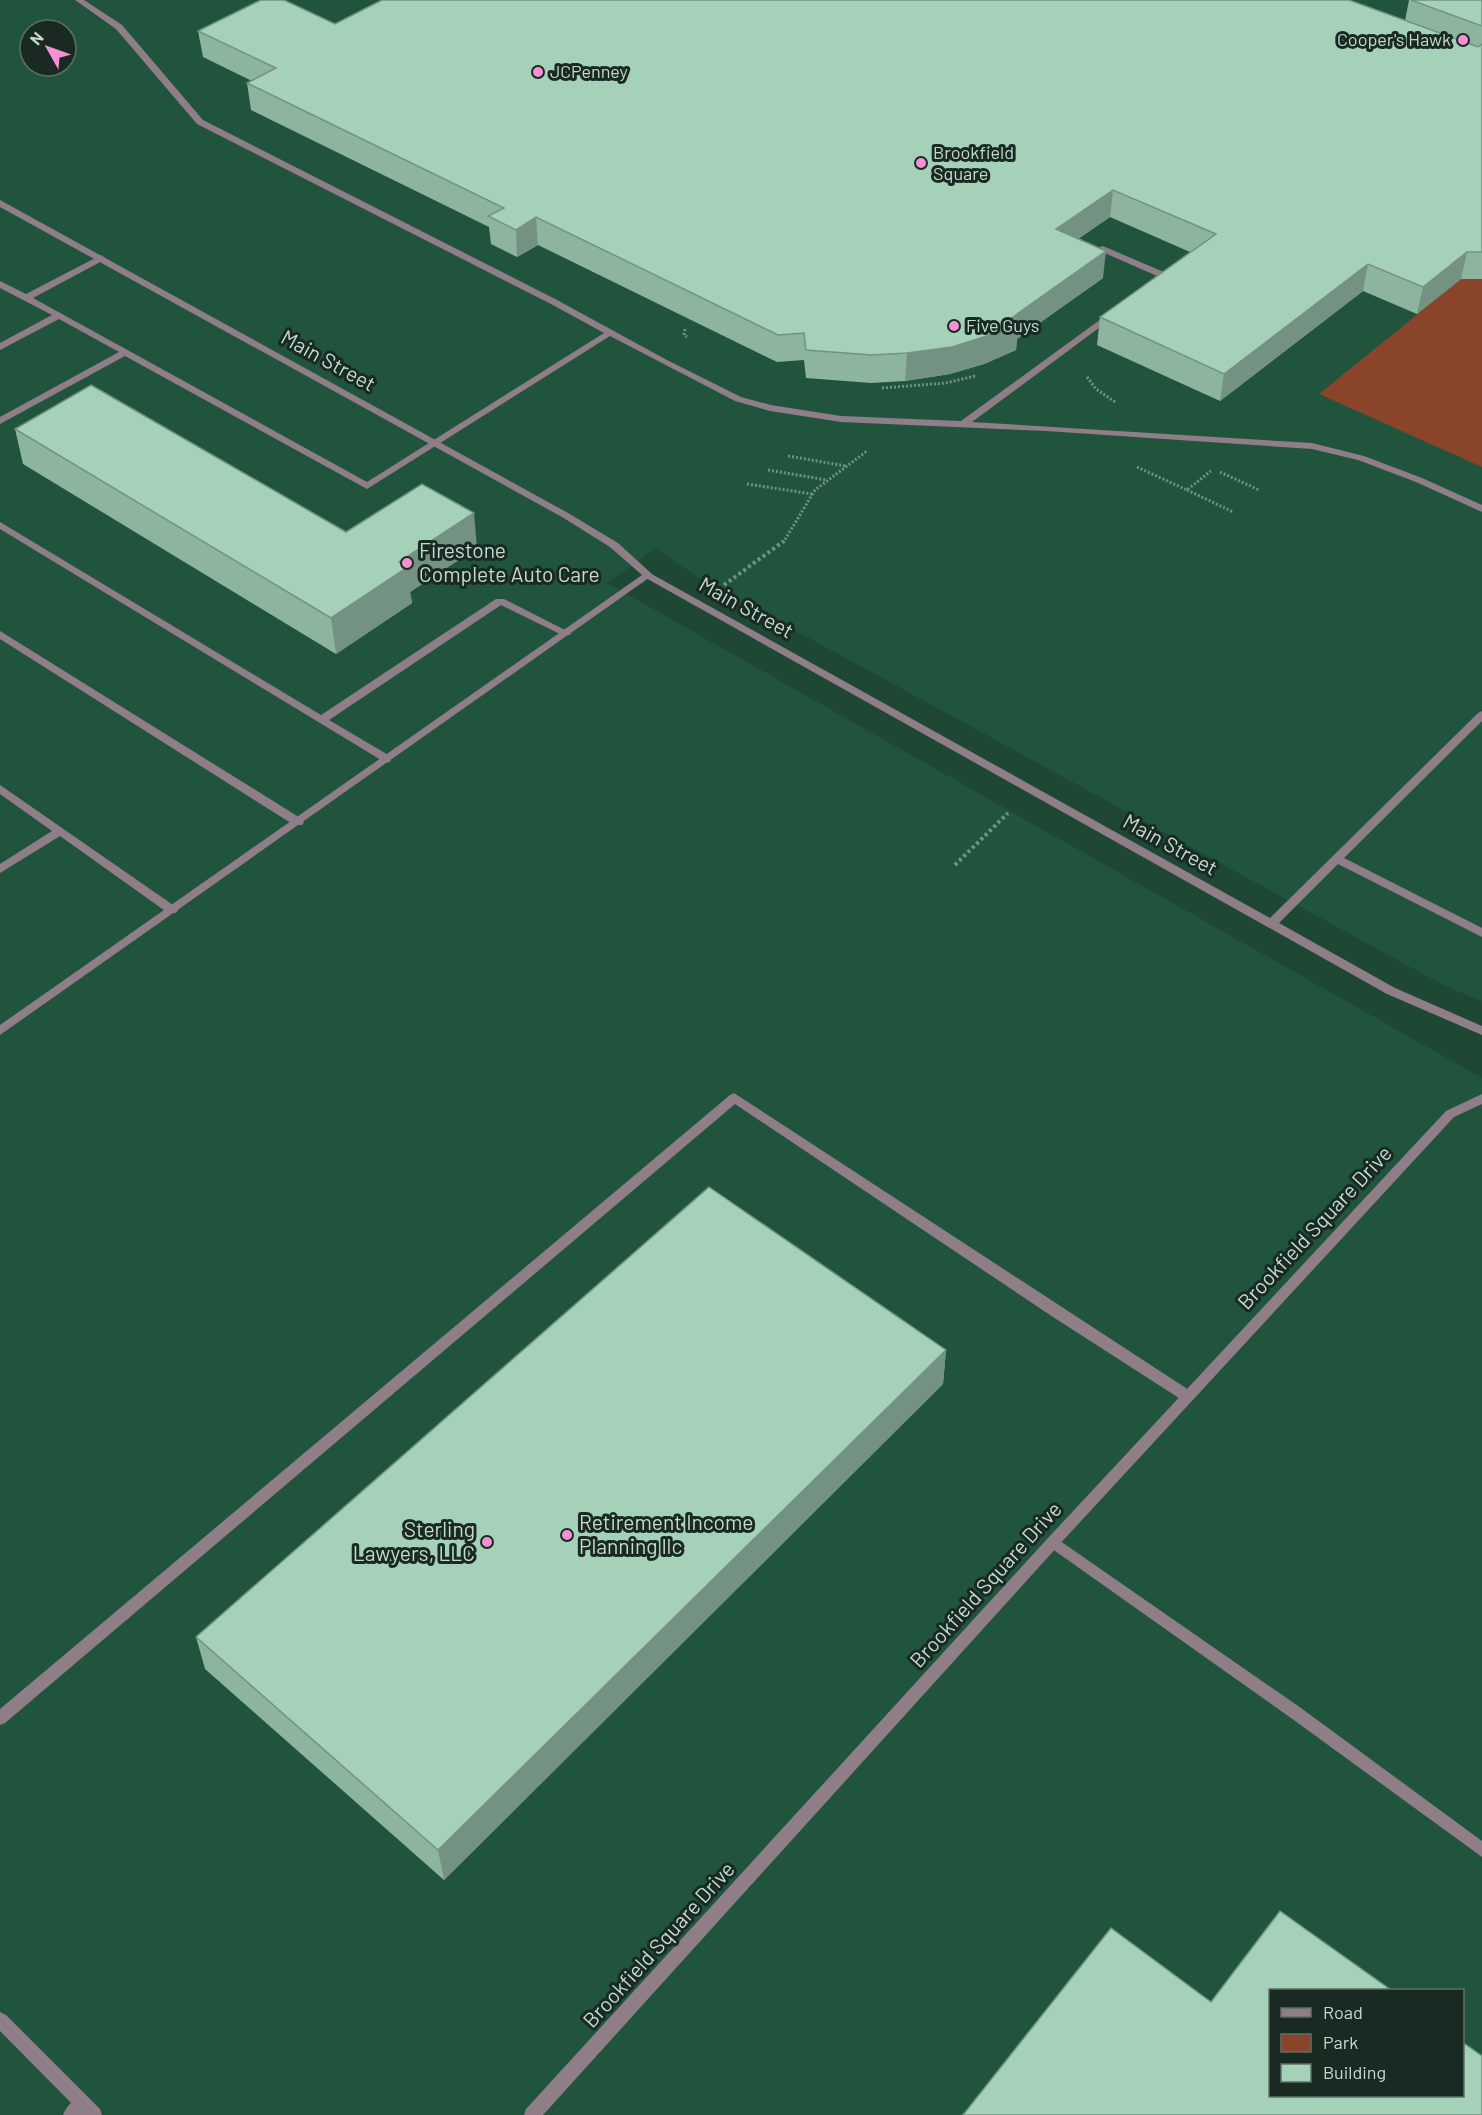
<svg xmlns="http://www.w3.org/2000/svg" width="1482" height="2115" viewBox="0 0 1482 2115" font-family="Barlow,sans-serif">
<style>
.built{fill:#21543d;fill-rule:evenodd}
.green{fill:#8a442a}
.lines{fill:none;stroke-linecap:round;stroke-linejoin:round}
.path-far1{stroke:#729281;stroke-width:3;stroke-dasharray:2 2;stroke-linecap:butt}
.path{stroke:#729281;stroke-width:4;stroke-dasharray:3 3;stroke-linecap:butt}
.lane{fill:#8f7d88;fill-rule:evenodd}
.street{fill:#8f7d88;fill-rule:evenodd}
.wall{fill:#8db49e}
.shaded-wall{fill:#739281}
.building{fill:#a4d1b8;stroke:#739281;stroke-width:1.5}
.poi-dot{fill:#f591d3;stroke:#182a21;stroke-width:2}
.labels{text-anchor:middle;stroke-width:6;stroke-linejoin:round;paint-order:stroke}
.far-poi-label{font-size:18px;fill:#c4dacd;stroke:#182a21;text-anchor:start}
.street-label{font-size:21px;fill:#c4dacd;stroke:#182a21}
.poi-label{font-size:21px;fill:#c4dacd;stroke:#182a21;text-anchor:start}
</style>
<rect width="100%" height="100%" fill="#1e4834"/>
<!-- built -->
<path class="built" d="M0 0H1482V1001L1443 985 696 576 656 548 607 583 1482 1078V2115H0ZM30 30H66V66H30ZM1270 1990H1462V2096H1270Z"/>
<!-- green -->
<path class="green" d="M1461 279H1482V467L1319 394Z"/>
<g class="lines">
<!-- path-far1 -->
<g class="path-far1">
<path d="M685 329 684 335 687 337"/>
<path d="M1087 377 1096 389 1115 402"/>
<path d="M882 388 946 383 975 376"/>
<path d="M788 456 846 466"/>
<path d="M1137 467 1187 490 1211 471"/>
<path d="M768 470 827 480"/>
<path d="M1220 472 1259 490"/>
<path d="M747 484 812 494"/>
<path d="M1187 490 1233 512"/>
<path d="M783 543 815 490 867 451"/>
</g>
<!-- path -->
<g class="path">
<path d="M724 585 784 541"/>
<path d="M955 865 1008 813"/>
</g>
<!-- lane -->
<g class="lane">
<path d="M75 0H84L122 25 203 120 557 300 667 360 741 397 771 405 841 416 961 421 1112 311 1117 314 1115 316 972 422 1312 443 1364 456 1422 478 1482 505V512L1416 482 1358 460 1312 449 1046 431 841 422 770 411 735 401 610 336 367 489 125 356 0 424V417L119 352 59 319 0 350V343L52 315 0 288V281L26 294 101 255 105 258 104 260 33 298 367 482 604 333 551 304 197 124 116 29Z"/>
<path d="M1103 246 1166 273 1167 275 1157 284H1151V280L1157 276 1100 251V247Z"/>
<path d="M0 522 321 715 496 599H504L571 633 570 635H562L501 605 329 720 390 756 391 759 390 762 386 763 0 529Z"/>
<path d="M648 572 1270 918 1478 713 1482 711V721L1344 858 1482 928V937L1338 864 1279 923 1395 988 1482 1026V1035L1387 994 644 577V573Z"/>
<path d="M0 631 302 819 304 822 302 825H294L0 639Z"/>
<path d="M0 785 176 907 178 910 176 913H168L60 836 0 873V864L52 831 0 794Z"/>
<path d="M734 1093 1192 1392 1194 1396 1192 1400 1187 1402 1182 1400 1053 1317 735 1104 5 1723 0 1725V1709L730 1095Z"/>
<path d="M1053 1536 1301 1708 1482 1841V1857L1291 1718 1048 1546 1046 1542 1048 1538Z"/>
<path d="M83 2096 89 2098 91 2104 83 2115H63C66 2106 74 2099 83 2096Z"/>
</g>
<!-- street -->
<g class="street">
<path d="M0 200 568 513 618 543 653 575 0 1035V1025L642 575 610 547 562 517 0 207Z"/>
<path d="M1482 1094V1104L1454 1117 1058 1546 543 2115H524L526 2109 1048 1538 1446 1111Z"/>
<path d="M0 2012 6 2015 100 2109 102 2115H83L0 2031Z"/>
</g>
</g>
<!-- wall -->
<g class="wall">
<path d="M1409 0H1482V279H1461L1417 314 1363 291 1220 401 1097 345 1100 317 1190 252 1110 217 1078 239 1103 278 1017 339 1016 350 984 364 950 374 905 381 871 383 806 378 804 360 777 362 538 245 517 257 491 244 489 227 251 110 247 83 252 81 203 57 198 31 335 24 410 1 1405 21Z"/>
<path d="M15 429 346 532 477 548 410 592 412 603 336 654 23 464Z"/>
<path d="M946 1350 943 1384 444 1880 205 1669 196 1637Z"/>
</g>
<!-- shaded-wall -->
<g class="shaded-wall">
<path d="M1113 190 1110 217 1053 256 1056 229Z"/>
<path d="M536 217 538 245 517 257 516 230Z"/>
<path d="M1106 251 1103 278 1017 339 1016 350 984 364 950 374 905 381 907 353 1010 319Z"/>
<path d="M1467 252 1461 279 1417 314 1423 287Z"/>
<path d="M1368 264 1363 291 1220 401 1224 374Z"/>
<path d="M474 513 477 548 410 592 412 603 336 654 331 618 399 562Z"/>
<path d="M946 1350 943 1384 444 1880 438 1850Z"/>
</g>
<!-- building -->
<g class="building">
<path d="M261 0H284L335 24 382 0H1349L1478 47 1482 44V252H1467L1423 287 1368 264 1224 374 1100 317 1216 234 1113 190 1056 229 1106 251 1010 319 1019 323 987 336 952 347 907 353 872 355 806 350 804 333 778 335 536 217 516 230 488 216 504 208 247 83 276 68 198 31Z"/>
<path d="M1411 0H1482V26Z"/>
<path d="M91 385 346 532 422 484 474 513 399 562 408 567 331 618 15 429Z"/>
<path d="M709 1187 946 1350 438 1850 196 1637Z"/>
<path d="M1280 1911 1391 1990H1270V2096H1462V2042L1482 2056V2115H963L1111 1928 1211 2002Z"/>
</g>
<!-- markers -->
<g class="poi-dot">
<circle cx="1463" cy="40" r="6"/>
<circle cx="538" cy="72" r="6"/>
<circle cx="921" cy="163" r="6"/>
<circle cx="954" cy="326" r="6"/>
<circle cx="407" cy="563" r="6"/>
<circle cx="567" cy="1535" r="6"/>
<circle cx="487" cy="1542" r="6"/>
</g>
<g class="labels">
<!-- far-poi labels -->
<g class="far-poi-label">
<text x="1451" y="46" text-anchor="end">Cooper's Hawk</text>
<text x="550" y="78">JCPenney</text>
<text x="933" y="159">Brookfield<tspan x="933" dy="21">Square</tspan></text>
<text x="966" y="332">Five Guys</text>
</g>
<!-- street labels -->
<g class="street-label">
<text transform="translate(328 361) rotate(29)" y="7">Main Street</text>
<text transform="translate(746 608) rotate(29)" y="7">Main Street</text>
<text transform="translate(1170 845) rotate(29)" y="7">Main Street</text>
<text transform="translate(1315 1228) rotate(-47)" y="7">Brookfield Square Drive</text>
<text transform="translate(986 1585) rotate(-48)" y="7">Brookfield Square Drive</text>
<text transform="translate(659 1945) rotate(-48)" y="7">Brookfield Square Drive</text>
</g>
<!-- poi labels -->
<g class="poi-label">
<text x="419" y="558">Firestone<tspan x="419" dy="24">Complete Auto Care</tspan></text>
<text x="579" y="1530">Retirement Income<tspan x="579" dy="24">Planning llc</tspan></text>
<text x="475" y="1537" text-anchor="end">Sterling<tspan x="475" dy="24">Lawyers, LLC</tspan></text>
</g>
</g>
<!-- legend -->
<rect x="1269" y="1989" width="195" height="108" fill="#182a21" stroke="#5d7066" stroke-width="1.5"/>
<rect x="1281" y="2008" width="30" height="9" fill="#8f7d88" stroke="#5d7066" stroke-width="1.5"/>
<text x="1323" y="2019" font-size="18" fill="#c4dacd">Road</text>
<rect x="1281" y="2034" width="30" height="18" fill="#8a442a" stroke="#5d7066" stroke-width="1.5"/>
<text x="1323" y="2049" font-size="18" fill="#c4dacd">Park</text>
<rect x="1281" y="2064" width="30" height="18" fill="#a4d1b8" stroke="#5d7066" stroke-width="1.5"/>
<text x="1323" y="2079" font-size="18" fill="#c4dacd">Building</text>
<!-- north arrow -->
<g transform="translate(48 48) rotate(310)"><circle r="28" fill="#182a21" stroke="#5d7066" stroke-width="1.5"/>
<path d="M0-4.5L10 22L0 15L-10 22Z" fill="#f591d3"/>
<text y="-9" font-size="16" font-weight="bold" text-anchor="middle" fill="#c4dacd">N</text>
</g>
</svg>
